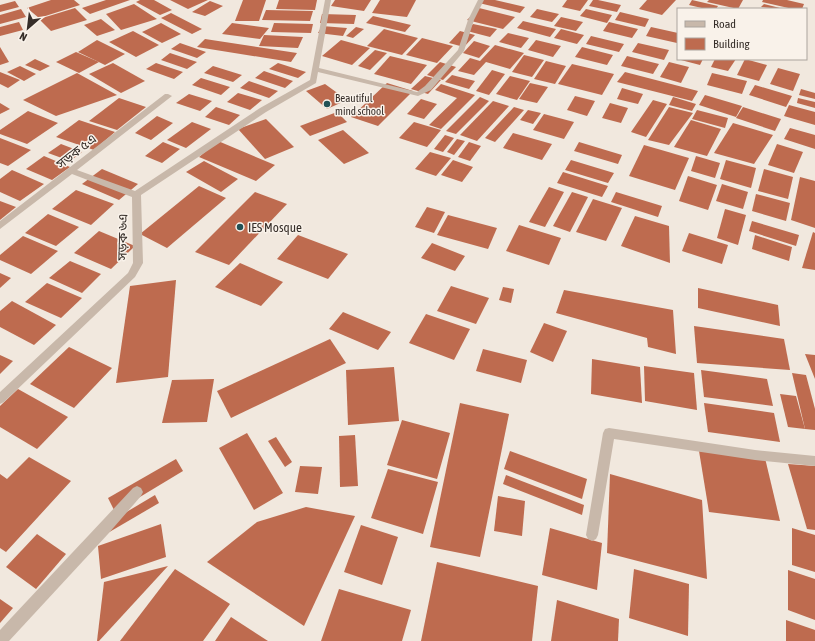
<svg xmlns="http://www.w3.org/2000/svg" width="815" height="641" viewBox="0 0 815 641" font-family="'Asap Condensed','Noto Sans Bengali',sans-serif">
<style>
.building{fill:#be6b4f}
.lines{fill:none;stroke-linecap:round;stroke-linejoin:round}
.minor{fill:#c8b8aa;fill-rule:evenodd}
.poi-dot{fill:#225155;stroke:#f9f2ea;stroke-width:1.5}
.labels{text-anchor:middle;stroke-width:3;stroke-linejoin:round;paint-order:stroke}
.far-poi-label{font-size:11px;fill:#362e29;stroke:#f9f2ea;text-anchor:start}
.street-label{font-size:13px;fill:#362e29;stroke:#f9f2ea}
.poi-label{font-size:13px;fill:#362e29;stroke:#f9f2ea;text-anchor:start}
</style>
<rect width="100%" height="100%" fill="#f1e8de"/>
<!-- building -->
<g class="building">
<path d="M51 0H74L80 5 39 18 27 8Z"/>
<path d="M106 0H130L90 14 82 8Z"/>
<path d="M140 0H154L172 10 160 15 136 2Z"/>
<path d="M170 0H208L188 9Z"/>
<path d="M243 0H266L259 21H235Z"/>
<path d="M279 0H317L315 10 276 9Z"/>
<path d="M335 0H371L364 11 331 6Z"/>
<path d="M380 0H416L407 17 372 13Z"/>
<path d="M482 0H495L525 7 520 13 479 3Z"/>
<path d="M567 0H588L580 11 562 7Z"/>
<path d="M593 0H598L621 5 617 12 589 6Z"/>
<path d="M647 0H676L662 15 639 9Z"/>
<path d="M692 0 718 6 716 9H706L689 5Z"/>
<path d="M709 0H743L738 9 707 2Z"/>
<path d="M763 0H787L804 4 802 9H793L762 2Z"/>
<path d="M15 1 19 7 0 12V5Z"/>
<path d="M210 1 223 6 205 16 192 12Z"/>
<path d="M134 4 157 19 121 30 106 14Z"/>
<path d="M764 4 780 8V9L761 7Z"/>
<path d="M75 8 87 20 51 31 39 19Z"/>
<path d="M479 8 515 17 503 29 467 20Z"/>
<path d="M21 9 26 17 0 24V15Z"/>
<path d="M537 9 559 14 552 22 530 17Z"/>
<path d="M586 9 612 15 607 23 580 16Z"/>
<path d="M266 10 313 11 310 21 262 20Z"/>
<path d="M620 12 649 19 645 27 615 20Z"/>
<path d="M171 13 202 29 192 34 161 18Z"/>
<path d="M322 14 356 15 354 24 320 23Z"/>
<path d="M373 16 411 25 405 32 366 23Z"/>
<path d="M561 17 583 22 576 31 554 26Z"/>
<path d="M101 19 115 30 97 36 84 25Z"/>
<path d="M523 21 556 29 550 37 517 28Z"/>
<path d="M19 22 23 30 0 36V27Z"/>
<path d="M609 22 638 29 632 38 603 31Z"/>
<path d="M161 23 181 34 162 43 142 32Z"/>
<path d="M232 23 269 28 260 39 222 34Z"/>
<path d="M274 23 313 24 311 33 271 32Z"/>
<path d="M473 24 497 29 490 37 467 31Z"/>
<path d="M322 26 347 28 343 36 318 33Z"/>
<path d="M356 27 364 29 353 38 346 36Z"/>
<path d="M651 27 678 33 677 43 646 36Z"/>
<path d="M384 29 418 38 402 55 367 46Z"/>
<path d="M561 29 584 35 577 44 554 38Z"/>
<path d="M133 31 159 45 136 57 109 42Z"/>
<path d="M460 31 475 35 464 47 449 43Z"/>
<path d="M508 33 529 38 521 48 499 42Z"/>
<path d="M264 35 303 37 298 48 259 46Z"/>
<path d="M591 36 624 44 619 52 586 44Z"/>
<path d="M422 38 453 46 437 63 406 55Z"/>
<path d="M205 39 297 53 291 62 197 47Z"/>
<path d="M97 40 125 54 105 65 78 52Z"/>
<path d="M341 40 370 48 352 65 322 56Z"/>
<path d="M536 40 561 46 553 57 528 50Z"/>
<path d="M474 41 490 46 479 58 463 53Z"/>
<path d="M180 43 206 52 197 58 171 49Z"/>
<path d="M638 43 669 50 664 60 632 52Z"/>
<path d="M495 45 524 53 510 69 486 62 474 75 458 71 470 58 480 61Z"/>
<path d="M0 47 9 62 0 65Z"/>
<path d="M582 47 613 55 607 65 575 57Z"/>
<path d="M375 50 387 53 370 70 358 66Z"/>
<path d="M76 52 99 62 79 73 56 62Z"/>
<path d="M170 53 197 62 187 69 161 60Z"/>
<path d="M524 55 544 60 532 77 512 72Z"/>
<path d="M390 56 427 65 411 84 374 74Z"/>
<path d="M627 56 659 64 653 74 621 66Z"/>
<path d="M35 59 50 66 40 71 25 65Z"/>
<path d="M677 59H703L700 65Z"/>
<path d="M715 59H736L728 71 711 67Z"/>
<path d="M745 59 767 65 759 81 737 75Z"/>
<path d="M546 61 566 66 555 84 534 79Z"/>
<path d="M440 62 456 67 443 80 427 75Z"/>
<path d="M669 62 689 67 681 83 660 77Z"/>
<path d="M113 63 145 81 121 93 89 74Z"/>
<path d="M156 63 183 72 174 79 146 69Z"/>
<path d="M278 63 306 72 298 78 269 69Z"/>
<path d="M572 64 614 74 602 95 558 84Z"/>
<path d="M20 66 36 74 24 81 7 72Z"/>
<path d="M213 66 242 75 233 82 204 73Z"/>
<path d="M778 68 800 74 793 91 770 84Z"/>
<path d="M492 70 505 74 489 95 476 91Z"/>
<path d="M264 71 293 81 285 88 255 78Z"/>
<path d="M0 72 20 80 8 88 0 84Z"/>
<path d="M625 72 698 91 692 101 617 82Z"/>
<path d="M77 73 117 95 56 116 23 100Z"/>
<path d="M712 73 747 81 742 94 707 85Z"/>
<path d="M452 75 475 81 469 89 445 82Z"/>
<path d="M425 76 441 80 428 94 411 89Z"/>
<path d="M510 76 530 81 517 100 496 94Z"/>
<path d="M201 78 230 87 221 95 192 85Z"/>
<path d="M249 81 278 91 269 98 240 88Z"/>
<path d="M387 83 413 91 378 126 351 117Z"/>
<path d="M530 83 548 87 537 103 519 99Z"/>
<path d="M325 84 347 100 327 109 306 91Z"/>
<path d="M441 84 475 95 441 129 429 125 457 98 435 90Z"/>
<path d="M755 85 792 96 786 107 749 95Z"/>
<path d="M622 88 643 94 638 104 617 99Z"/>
<path d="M801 89 815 93V99L799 95Z"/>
<path d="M238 93 262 100 250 110 227 102Z"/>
<path d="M189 94 212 101 200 111 176 103Z"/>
<path d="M705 95 742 106 736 117 699 105Z"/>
<path d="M575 96 595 101 587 116 567 110Z"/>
<path d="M480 97 489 101 456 134 446 131Z"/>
<path d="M673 97 696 104 692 111 669 105Z"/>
<path d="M119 98 146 107 117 130 89 121Z"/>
<path d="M798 98 815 102V108L797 103Z"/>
<path d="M421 99 437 104 424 119 407 114Z"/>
<path d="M653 100 667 104 646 137 631 132Z"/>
<path d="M493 101 509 106 477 141 460 135Z"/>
<path d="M0 103 10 109 0 114Z"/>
<path d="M610 103 628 108 621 123 602 118Z"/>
<path d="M789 105 815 112V125L784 116Z"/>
<path d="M216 107 240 115 229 125 205 117Z"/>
<path d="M514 107 524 110 495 142 485 138Z"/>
<path d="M669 107 693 113 669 145 648 140Z"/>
<path d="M743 107 781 119 775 131 736 118Z"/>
<path d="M528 110 541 113 533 124 520 120Z"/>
<path d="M697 110 728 118 725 128 692 119Z"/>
<path d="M28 111 58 123 27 144 0 134V130Z"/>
<path d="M337 112 347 122 310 136 300 126Z"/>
<path d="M544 114 574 122 564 139 533 130Z"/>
<path d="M157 116 173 123 151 140 135 133Z"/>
<path d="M266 119 294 147 265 159 238 129Z"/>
<path d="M79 120 115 132 94 150 56 137Z"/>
<path d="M691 120 721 129 707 156 674 147Z"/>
<path d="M192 122 211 129 186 148 167 140Z"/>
<path d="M414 122 441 130 427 147 399 138Z"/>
<path d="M733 123 773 135 754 164 714 153Z"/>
<path d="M790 128 815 135V149L784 139Z"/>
<path d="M343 130 369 153 344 164 318 140Z"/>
<path d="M513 133 552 144 542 160 503 148Z"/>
<path d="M445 135 454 138 443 152 434 149Z"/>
<path d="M0 138 31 150 8 166 0 163Z"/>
<path d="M457 139 465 141 454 155 447 152Z"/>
<path d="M218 141 275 165 256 181 199 157Z"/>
<path d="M163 142 180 149 162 163 145 156Z"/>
<path d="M469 142 481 146 470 161 458 157Z"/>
<path d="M579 142 622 155 618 164 574 151Z"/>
<path d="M61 144 82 152 70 161 48 153Z"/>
<path d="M777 144 803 152 794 173 768 165Z"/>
<path d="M644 145 689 158 675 190 629 176Z"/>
<path d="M430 152 451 158 436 176 415 169Z"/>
<path d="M44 156 70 167 52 180 26 169Z"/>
<path d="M696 156 720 163 715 178 691 171Z"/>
<path d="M453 160 473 167 462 182 441 175Z"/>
<path d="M571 160 614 173 608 183 565 170Z"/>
<path d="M726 160 756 168 751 188 720 179Z"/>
<path d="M204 161 238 179 221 192 186 172Z"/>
<path d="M102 169 138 184 119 200 82 184Z"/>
<path d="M764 169 793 177 788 199 758 191Z"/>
<path d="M12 170 44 184 20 201 0 192V179Z"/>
<path d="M563 172 608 186 602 197 557 183Z"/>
<path d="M688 176 717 185 708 210 679 201Z"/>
<path d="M800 177 815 181V228L791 220Z"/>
<path d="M722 184 748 192 743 209 716 201Z"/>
<path d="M199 186 226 198 167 248 140 234Z"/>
<path d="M549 187 564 192 545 227 529 222Z"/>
<path d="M76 190 114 204 91 225 52 209Z"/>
<path d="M255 192 287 204 229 265 195 252Z"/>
<path d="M572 192 588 197 570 232 553 226Z"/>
<path d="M616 192 662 206 658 217 611 202Z"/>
<path d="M756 194 790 203 786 221 752 211Z"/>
<path d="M593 199 622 208 606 241 576 232Z"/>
<path d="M0 201 16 207 0 220Z"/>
<path d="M427 207 445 212 434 233 415 227Z"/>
<path d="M725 209 746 215 738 245 717 238Z"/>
<path d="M48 214 79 227 56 246 25 233Z"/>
<path d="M448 215 497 228 488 249 437 235Z"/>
<path d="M635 216 669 226 670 263 621 246Z"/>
<path d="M752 221 799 235 796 246 749 231Z"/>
<path d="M519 225 561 238 549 265 506 251Z"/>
<path d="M99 231 135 246 111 269 74 253Z"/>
<path d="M813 232 815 233V270L802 268Z"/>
<path d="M689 233 728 245 722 264 682 251Z"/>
<path d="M298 235 348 254 328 279 277 259Z"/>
<path d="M755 235 792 247 789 261 752 249Z"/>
<path d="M23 236 58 251 31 274 0 260V255Z"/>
<path d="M432 243 465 256 455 271 421 258Z"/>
<path d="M70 261 101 274 82 293 49 278Z"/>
<path d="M240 263 283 282 261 306 215 287Z"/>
<path d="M0 273 11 278 0 288Z"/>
<path d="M176 280 168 377 116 383 130 286Z"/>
<path d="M47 283 82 298 61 318 25 302Z"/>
<path d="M451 286 489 298 476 324 437 311Z"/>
<path d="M503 287 514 289 511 303 499 300Z"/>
<path d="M698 288 778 305 780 326 698 308Z"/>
<path d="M564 290 673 310 676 354 648 347 647 338 556 313Z"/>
<path d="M12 301 56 325 34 345 0 327V311Z"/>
<path d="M343 312 391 332 378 350 329 329Z"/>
<path d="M426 314 470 329 454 360 409 343Z"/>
<path d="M544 323 567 331 553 362 530 352Z"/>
<path d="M694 326 784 339 790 370 697 363Z"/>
<path d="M330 339 346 363 231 418 217 391Z"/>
<path d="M69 347 112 368 74 408 30 384Z"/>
<path d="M483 349 527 360 521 383 476 371Z"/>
<path d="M805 354 815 355V379Z"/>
<path d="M0 355 13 361 0 374Z"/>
<path d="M592 359 640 367 642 403 591 394Z"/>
<path d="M644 366 694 373 697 410 645 401Z"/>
<path d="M394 367 399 421 348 425 346 370Z"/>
<path d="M701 370 767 379 773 406 704 397Z"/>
<path d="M792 373 806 375 815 409V430L805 429Z"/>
<path d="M214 379 207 422 162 423 172 380Z"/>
<path d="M18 389 68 417 37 449 0 427V406Z"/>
<path d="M780 394 796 396 805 429 788 427Z"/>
<path d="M460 403 509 414 480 557 430 547Z"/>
<path d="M704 403 774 413 780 442 708 432Z"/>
<path d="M402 420 450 433 437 479 387 465Z"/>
<path d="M247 433 283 493 254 510 219 448Z"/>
<path d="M355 435 358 486 340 487 339 436Z"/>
<path d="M276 437 292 462 285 467 268 441Z"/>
<path d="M510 451 587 479 582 499 504 469Z"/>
<path d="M699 451 765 458 780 521 709 512Z"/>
<path d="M29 457 71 481 6 552 0 548V474L7 479Z"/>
<path d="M176 459 183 471 115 512 108 498Z"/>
<path d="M788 464 815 466V530L807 529Z"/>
<path d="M300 466 322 467 318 494 295 492Z"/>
<path d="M388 469 438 482 423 534 371 518Z"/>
<path d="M610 474 702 500 707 579 607 553Z"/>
<path d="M506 475 584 505 582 515 503 484Z"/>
<path d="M155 495 159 503 106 534 103 526Z"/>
<path d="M498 496 525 501 522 536 494 531Z"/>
<path d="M306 507 355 516 304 626 207 562 257 522Z"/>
<path d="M161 524 166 557 101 579 98 546Z"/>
<path d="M361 525 398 537 382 585 344 572Z"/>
<path d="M550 528 602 543 597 590 542 575Z"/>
<path d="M792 528 815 535V572L792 565Z"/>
<path d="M37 534 66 554 36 589 6 567Z"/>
<path d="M437 562 538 586 532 641H421Z"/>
<path d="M168 566 99 641H97L104 582Z"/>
<path d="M175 569 230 604 203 641H120Z"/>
<path d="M634 569 689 584 688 636 629 618Z"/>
<path d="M788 570 815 579V620L788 610Z"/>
<path d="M339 589 411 610 402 641H321Z"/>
<path d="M0 599 13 608 0 623Z"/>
<path d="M557 600 619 619 618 641H551Z"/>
<path d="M231 617 268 641H215Z"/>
<path d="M786 620 815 630V641H786Z"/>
</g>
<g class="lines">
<!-- minor -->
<g class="minor">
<path d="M325 0H331L319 68 417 92 425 86 458 50 468 20 478 0H484L474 20 464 51 431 90 418 96 318 72 316 83 266 112 141 195 143 263 135 277 4 402 0 404V392L128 273 133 263 132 197 72 174 0 229V221L165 94H168L172 96 77 170 135 191 260 108 310 80Z"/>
<path d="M609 428 755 450 815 456V466L755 460 614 439 598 535 596 539 592 541 588 539 586 535 603 433 605 429Z"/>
<path d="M137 486 141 488 143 492 141 496 108 534 9 641H0V630L12 617 133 488Z"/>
</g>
</g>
<!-- markers -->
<g class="poi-dot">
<circle cx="327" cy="104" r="4"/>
<circle cx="240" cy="227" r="4"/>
</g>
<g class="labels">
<!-- far-poi labels -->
<g class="far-poi-label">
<text x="335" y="102">Beautiful<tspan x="335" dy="13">mind school</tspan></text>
</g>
<!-- street labels -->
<g class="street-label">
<text transform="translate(76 151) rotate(-38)" y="5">সড়ক ৫এ</text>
<text transform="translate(122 237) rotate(-89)" y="5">সড়ক ৬এ</text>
</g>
<!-- poi labels -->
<g class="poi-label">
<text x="248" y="232">IES Mosque</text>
</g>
</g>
<!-- legend -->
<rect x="677" y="8" width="130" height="52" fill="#f9f2ea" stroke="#aba49d"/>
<rect x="685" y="21" width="20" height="6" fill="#c8b8aa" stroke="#aba49d"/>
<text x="713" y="28" font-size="12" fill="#362e29">Road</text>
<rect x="685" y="38" width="20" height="12" fill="#be6b4f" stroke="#aba49d"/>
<text x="713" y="48" font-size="12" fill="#362e29">Building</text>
<!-- north arrow -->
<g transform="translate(28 28) rotate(208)" stroke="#f9f2ea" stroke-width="3" paint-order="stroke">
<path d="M0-3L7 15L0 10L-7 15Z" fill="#362e29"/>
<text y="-6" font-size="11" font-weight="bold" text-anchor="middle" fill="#362e29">N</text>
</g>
</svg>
